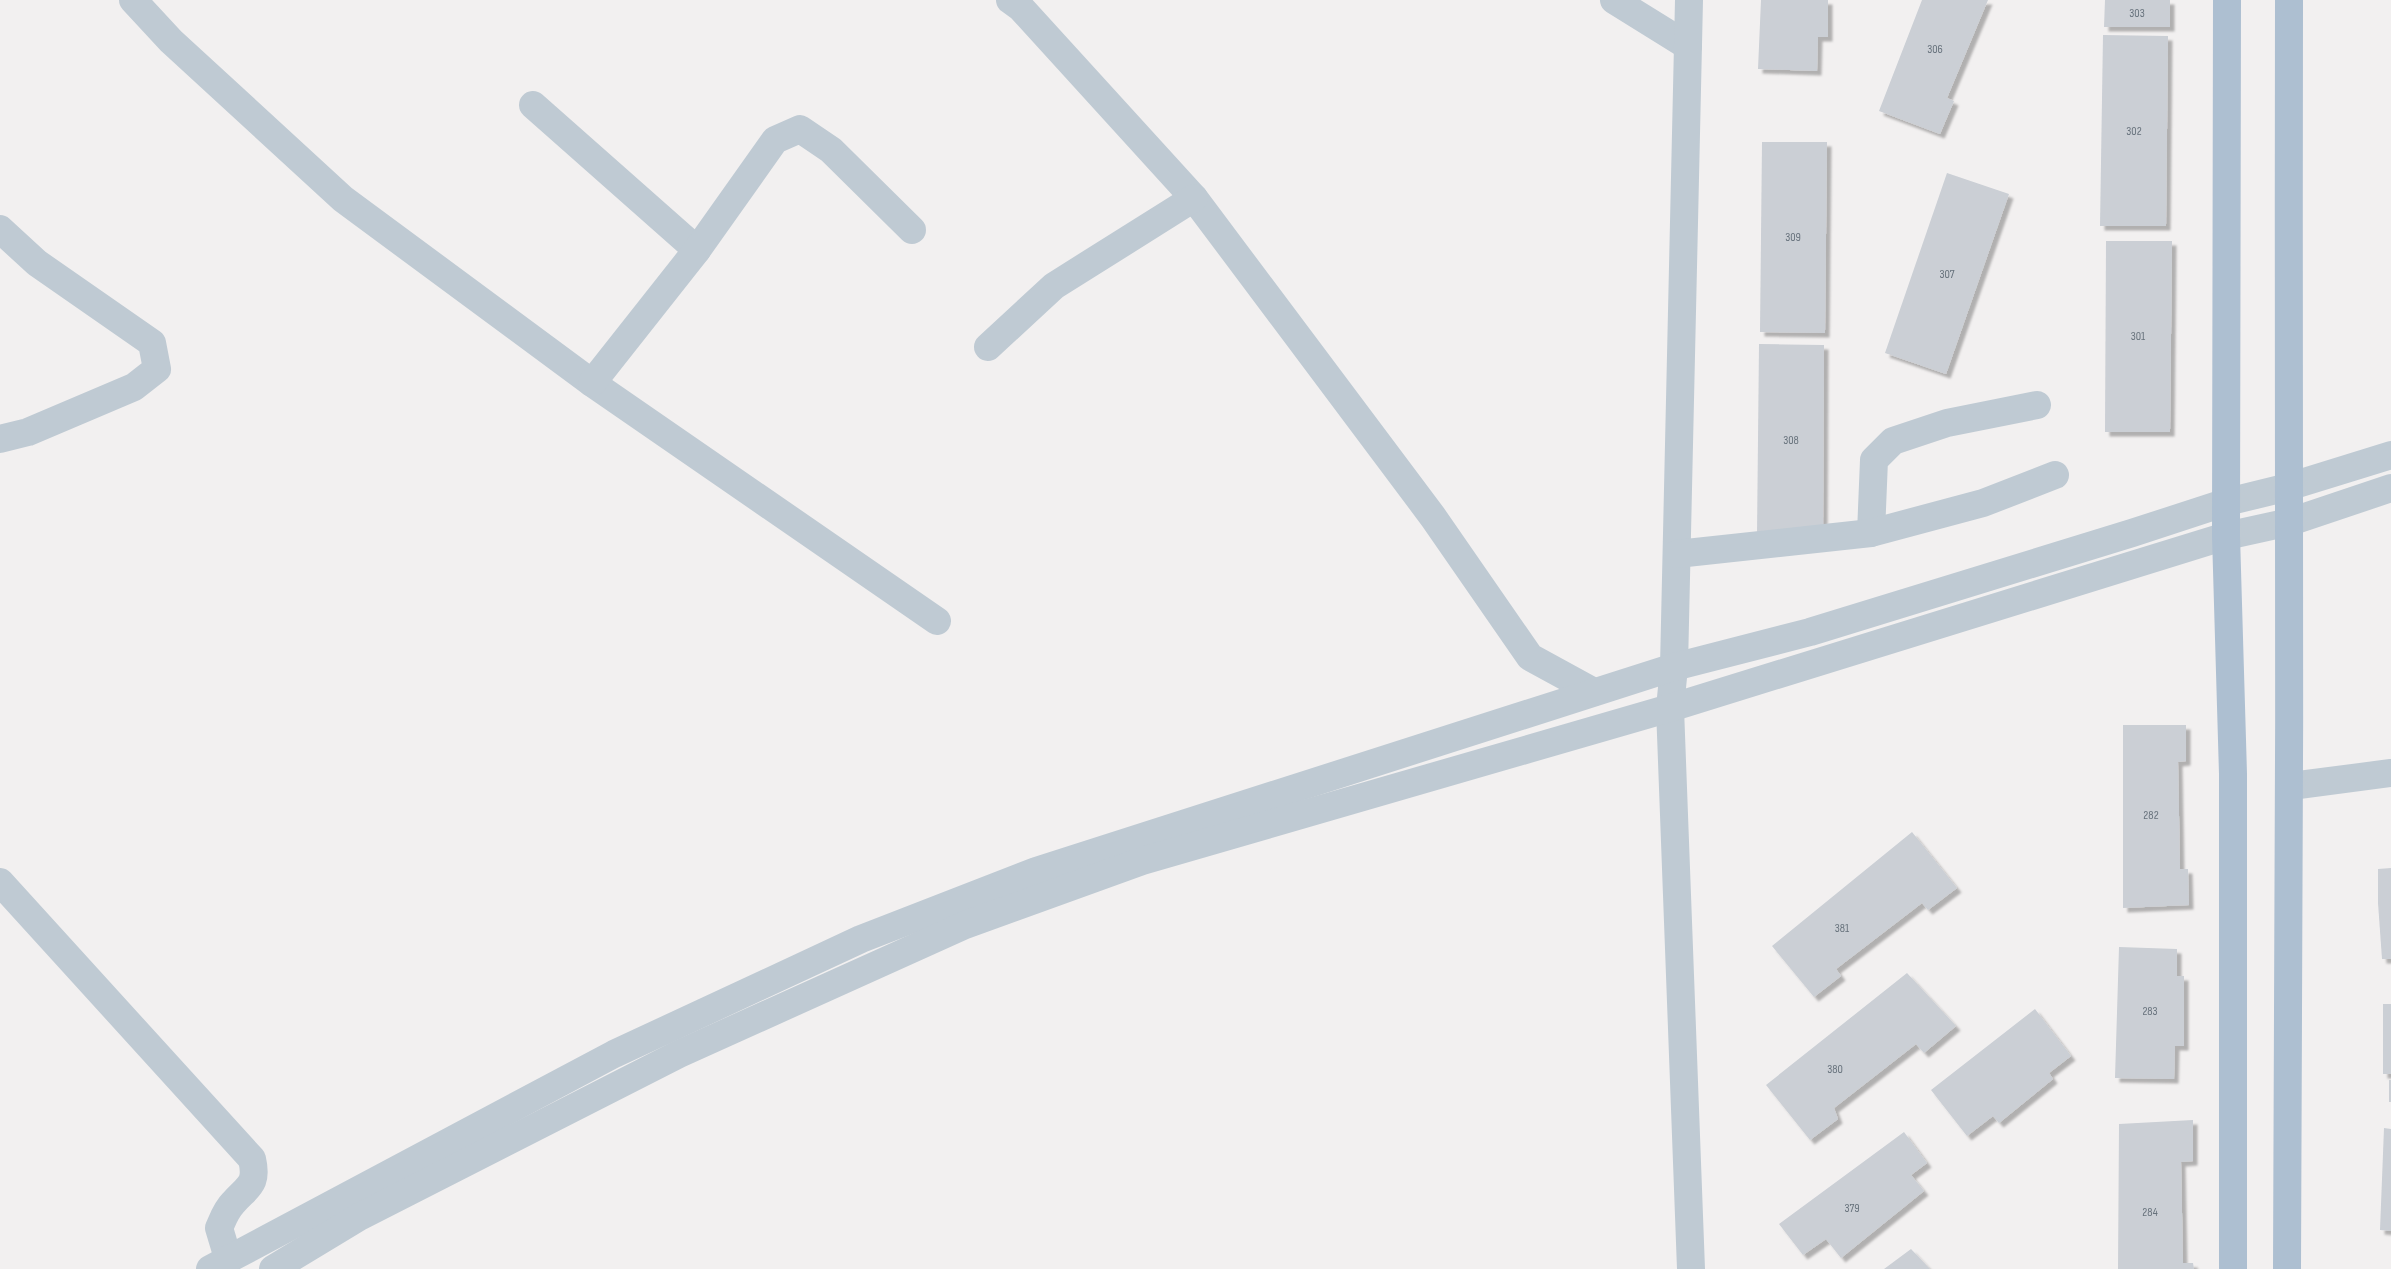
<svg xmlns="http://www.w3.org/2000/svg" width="2391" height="1269" viewBox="0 0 2391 1269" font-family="'Sofia Sans Condensed',sans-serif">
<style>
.building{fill:#cbcfd5;filter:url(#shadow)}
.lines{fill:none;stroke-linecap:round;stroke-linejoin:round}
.minor{stroke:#bfcad3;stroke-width:28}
.major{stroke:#adbfd1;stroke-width:28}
.labels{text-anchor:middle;stroke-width:4.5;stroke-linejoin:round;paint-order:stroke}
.number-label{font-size:12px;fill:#67727c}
</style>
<defs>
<filter id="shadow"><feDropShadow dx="4.5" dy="4.5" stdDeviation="1" flood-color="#0004"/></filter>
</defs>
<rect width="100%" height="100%" fill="#f2f0f0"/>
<!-- building -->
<g class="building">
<path d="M1761 0H1828V37H1818L1817 71 1758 69Z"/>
<path d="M1922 0H1988L1947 98 1954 101 1940 134 1879 111Z"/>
<path d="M2105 0H2170V27H2104Z"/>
<path d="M2103 35 2168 36 2166 226H2100Z"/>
<path d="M1762 142H1827L1825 333 1760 332Z"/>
<path d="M1947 173 2009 194 1946 374 1885 353Z"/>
<path d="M2106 241H2172L2170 432H2105Z"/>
<path d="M1759 344 1824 345 1823 535H1757Z"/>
<path d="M2123 725H2186V761L2178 762 2180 869H2188L2189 905 2123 908Z"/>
<path d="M1912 832 1957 888 1928 910 1922 903 1836 969 1841 976 1814 997 1772 946Z"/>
<path d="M2391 868V959H2382L2378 903V869Z"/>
<path d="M2119 947 2177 949V976H2184V1046H2175L2174 1079 2115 1078Z"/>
<path d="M1907 973 1956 1026 1924 1053 1916 1044 1834 1108 1838 1119 1810 1140 1766 1085Z"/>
<rect x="2383" y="1004" width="8" height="70"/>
<path d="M2035 1009 2071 1056 2049 1073 2053 1079 1999 1123 1993 1116 1967 1136 1931 1090Z"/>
<rect x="2389" y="1080" width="2" height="22"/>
<path d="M2193 1120V1161L2181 1162 2183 1263H2193L2194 1269H2118L2119 1124Z"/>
<path d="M2384 1128 2391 1129V1231L2380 1230Z"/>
<path d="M1904 1132 1927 1163 1911 1175 1924 1191 1841 1258 1826 1239 1803 1255 1779 1224Z"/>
<path d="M1911 1249 1930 1269H1884Z"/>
</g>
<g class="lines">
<!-- minor -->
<g class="minor">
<path d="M133 0 171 41 343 199 592 383 937 621"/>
<path d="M1010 0 1021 8 1194 198 1433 517 1530 657 1594 692"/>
<path d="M1614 0 1688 46"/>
<path d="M1689 0 1674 667 1670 708 1691 1269"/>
<path d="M533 105 697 250"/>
<path d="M0 229 37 263 152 343 157 369 134 387 28 432 0 439"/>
<path d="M988 347 1054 286 1194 198"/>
<path d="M592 383 697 250 775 140 800 129 831 150 912 230"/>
<path d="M1871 533 1874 460 1893 441 1947 423 2037 405"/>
<path d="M1677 554 1871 533 1983 503 2055 475"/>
<path d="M2291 786 2391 773"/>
<path d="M0 882 252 1159C258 1185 248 1186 233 1203 226 1210 223 1219 219 1228L228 1258"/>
<path d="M210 1269 614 1054 861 939 1036 871 1674 667 1810 632 2132 533 2227 502 2288 487 2391 455"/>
<path d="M273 1269 359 1217 679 1054 965 925 1142 861 1670 708 2226 536 2290 522 2391 488"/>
</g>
<!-- major -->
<g class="major">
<path d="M2227 0 2226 536 2233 774V1269"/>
<path d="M2287 1269C2291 846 2288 423 2289 0"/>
</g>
</g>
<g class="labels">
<!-- number labels -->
<g class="number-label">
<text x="2137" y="17">303</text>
<text x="1935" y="53">306</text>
<text x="2134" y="135">302</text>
<text x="1793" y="241">309</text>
<text x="1947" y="278">307</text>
<text x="2138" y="340">301</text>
<text x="1791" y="444">308</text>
<text x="2151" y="819">282</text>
<text x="1842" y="932">381</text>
<text x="2150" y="1015">283</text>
<text x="1835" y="1073">380</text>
<text x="1852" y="1212">379</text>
<text x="2150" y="1216">284</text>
</g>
</g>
</svg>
